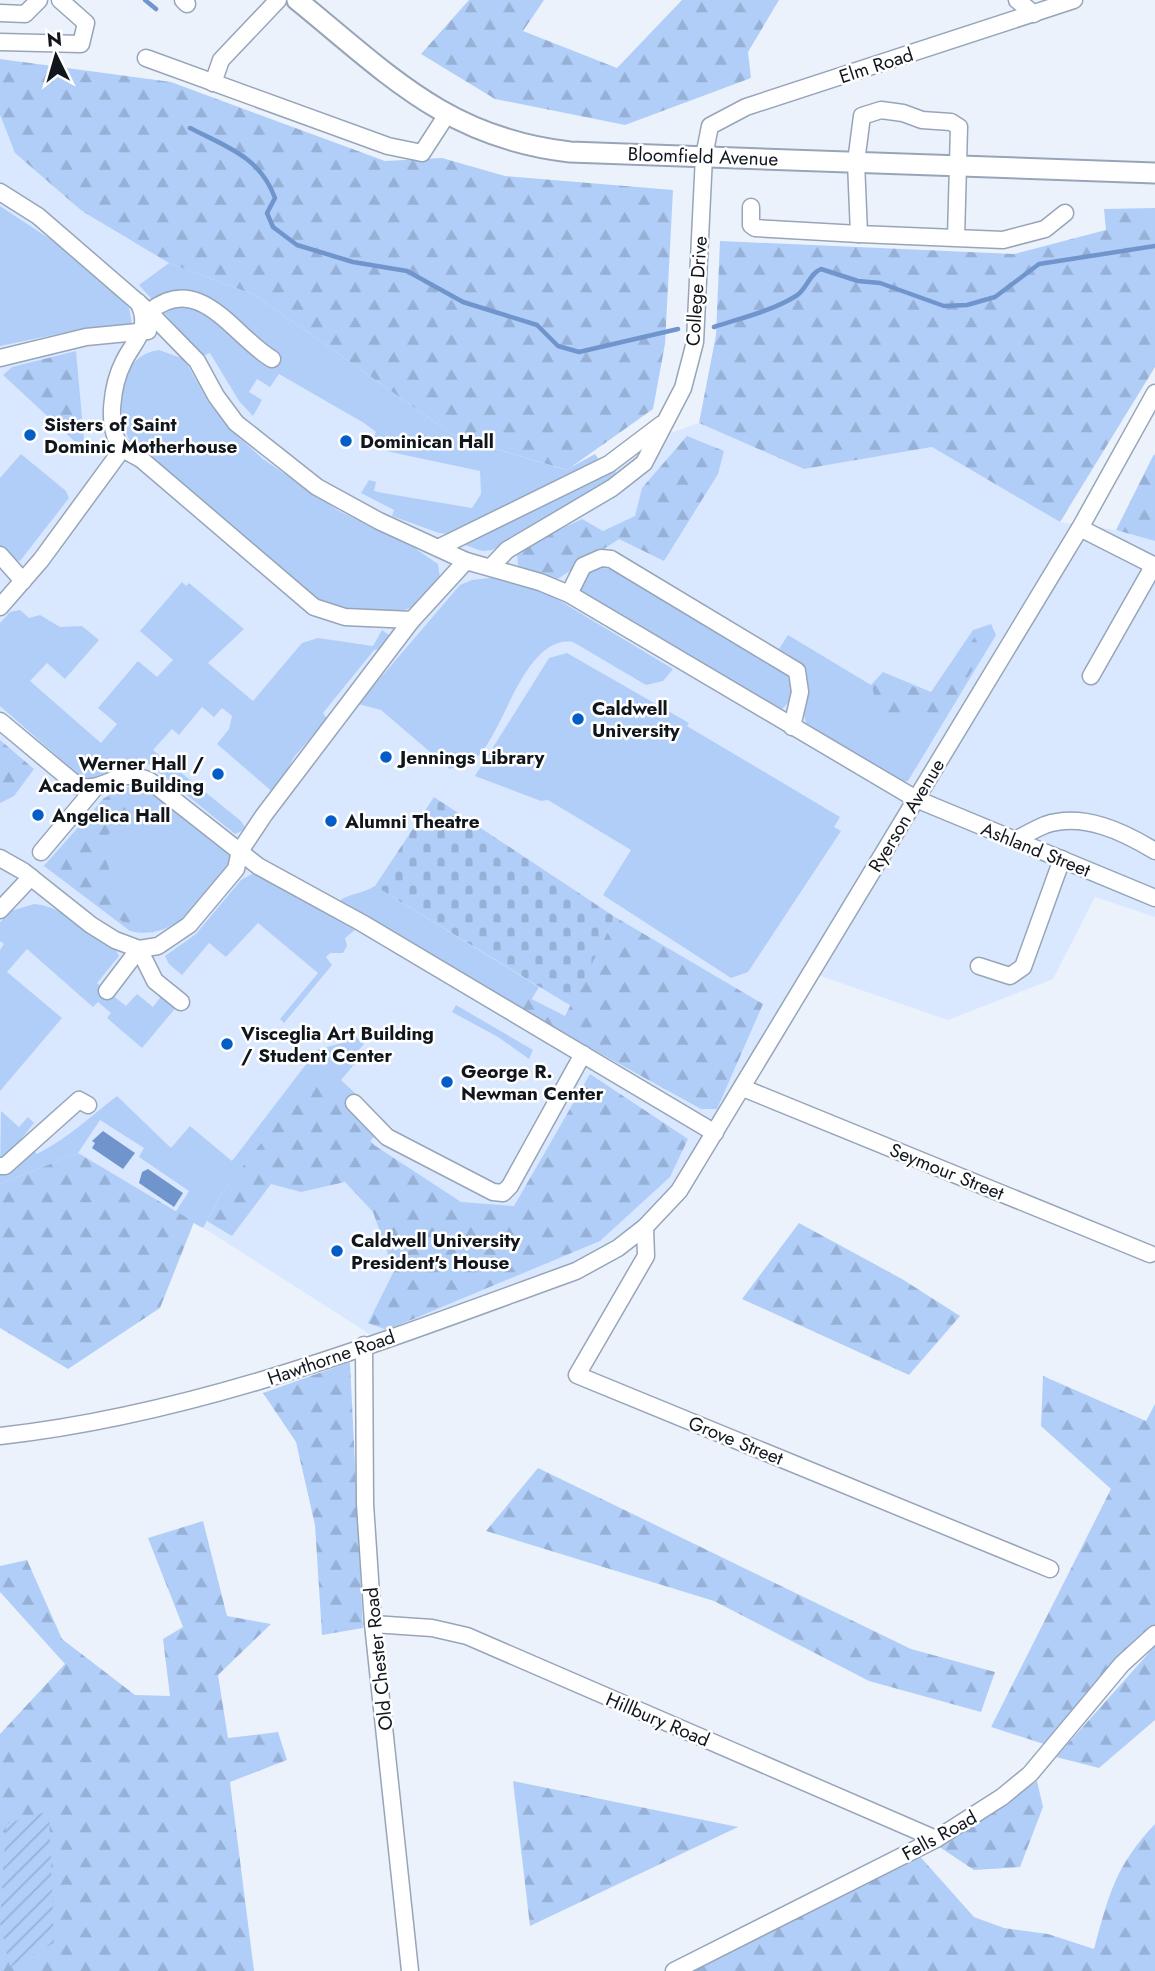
<svg xmlns="http://www.w3.org/2000/svg" width="1155" height="1971" viewBox="0 0 1155 1971" font-family="Jost,sans-serif">
<style>
.built{fill:#d9e8ff}
.grass{fill:#b1cef9}
.forest{fill:url(#forest-firs)}
.cemetery{fill:url(#cemetery-stones)}
.garden{fill:url(#garden-furrows)}
.water{fill:#7095cc}
.lines{fill:none;stroke-linecap:round;stroke-linejoin:round}
.stream{stroke:#7095cc;stroke-width:4.5}
.minor-casing{stroke:#97a5b9;stroke-width:19}
.major-casing{stroke:#97a5b9;stroke-width:23}
.minor{stroke:#fff;stroke-width:16}
.major{stroke:#fff;stroke-width:19}
.poi-dot{fill:#045dc6;stroke:#fff;stroke-width:2.5}
.labels{text-anchor:middle;stroke-width:5;stroke-linejoin:round;paint-order:stroke}
.street-label{font-size:19px;fill:#11161d;stroke:#fff}
.poi-label{font-size:19px;font-weight:bold;fill:#11161d;stroke:#fff;text-anchor:start}
</style>
<defs>
<pattern id="forest-firs" width="22" height="20" patternUnits="userSpaceOnUse" patternTransform="scale(1.75)"><rect width="22" height="20" fill="#b1cef9"/><path d="M5 1l3.5 6h-7zM16 11l3.5 6h-7z" fill="#97b0d5"/></pattern>
<pattern id="cemetery-stones" width="16" height="16" patternUnits="userSpaceOnUse" patternTransform="scale(1.75)"><rect width="16" height="16" fill="#b1cef9"/><path d="M2 7V4a2 2 0 0 1 4 0v3zM10 15v-3a2 2 0 0 1 4 0v3z" fill="#97b0d5"/></pattern>
<pattern id="garden-furrows" width="10" height="10" patternUnits="userSpaceOnUse" patternTransform="scale(1.75)"><rect width="10" height="10" fill="#b1cef9"/><path d="M-1 1l2-2M0 10L10 0M9 11l2-2" fill="none" stroke="#97b0d5"/></pattern>
</defs>
<rect width="100%" height="100%" fill="#ecf2fb"/>
<!-- built -->
<path class="built" d="M0 115 15 153 169 263 255 295 456 437 567 470 699 423 804 469 932 447 1060 522 1116 530 1155 541V917L1095 897 1053 979 948 1020 803 970 714 1120 656 1208 583 1261 374 1337 210 1232 78 1154 0 1184Z"/>
<!-- grass -->
<g class="grass">
<path d="M0 206 56 243 123 301 129 308 132 324 77 330 0 346Z"/>
<path d="M169 263 255 295 456 437 566 470 595 454 600 461 450 534 439 533 392 516 394 510 361 493 369 480 376 482 374 491 383 493 472 508 481 494 480 471 386 451 388 444 374 436 376 432 364 423 279 374 270 387 257 379 249 392 262 400 253 416 239 401 210 353 203 356 139 285Z"/>
<path d="M159 350 184 359 210 404 233 432 263 459 339 511 413 547 438 564 440 578C432 587 424 601 414 606 386 622 343 610 316 600L132 445C114 415 115 356 159 350Z"/>
<path d="M21 454 66 491 69 498 20 561 11 559 0 549V478Z"/>
<path d="M616 468 615 476 492 550 482 551 465 545 483 533Z"/>
<path d="M602 568 615 569 782 669C794 682 796 700 780 710L583 593 580 589 586 574Z"/>
<path d="M497 577 535 587 552 596 673 669 663 681 646 685 573 642C526 635 506 725 480 754 473 762 460 765 450 769L381 710 358 704 460 585 472 580Z"/>
<path d="M182 582 186 586 189 583 244 629 208 663 253 701 302 643 318 638 373 646 382 630 390 636 381 649 374 650 323 713 327 719 294 757 275 794 217 744 229 729 232 716 222 708 214 717 202 707 179 735 172 729 153 750 241 821 246 829 235 834 147 763C116 751 119 771 96 779L81 777 0 706V623L10 612 20 610 29 618 40 615 60 627 82 626 99 640 65 679 47 663 30 681 101 743 117 724 98 708 138 661 157 677 173 660 140 631Z"/>
<path d="M991 624 996 635 908 781 902 782 807 726C794 692 829 677 779 649L788 635 871 685 883 672 931 692 973 630Z"/>
<path d="M567 653 689 723 687 726 840 817 834 827 841 831 748 972 731 978 603 895 631 850 548 800 541 801 475 776 549 658Z"/>
<path d="M134 785 150 789 227 852 232 861C209 894 176 943 130 931L44 866 111 792Z"/>
<path d="M252 874 260 875 355 930 345 938 347 946 343 953H330L326 957 332 965 284 1023 280 1019 318 973 258 923 226 957 209 943 182 975 169 964 165 956 196 934 241 880Z"/>
<path d="M375 886 539 987 524 1012 338 902C349 893 363 894 375 886Z"/>
<path d="M34 904C67 907 88 935 116 950L119 956 97 983 126 1006 137 994 153 1007 162 995 178 1005 142 1048 107 1018 111 1013 98 1002 93 1007 27 949 7 972 62 1018 0 1091V950L4 944 0 941V922L11 911Z"/>
<path d="M456 1005 533 1050 529 1059 498 1037 452 1012Z"/>
<path d="M354 1035 364 1044 358 1051 362 1055 341 1080 387 1123 370 1141 314 1077 222 1193 203 1228 175 1213 189 1191 139 1157 144 1148 100 1120 78 1153 0 1184 1 1111 19 1127 28 1117 34 1123 22 1138 37 1154C68 1138 90 1117 117 1096L171 1148 190 1126 232 1161 317 1050 345 1042Z"/>
</g>
<!-- forest -->
<g class="forest">
<path d="M469 0H544L523 31 617 68 682 0H779L748 52 751 78 625 125 495 99 421 54Z"/>
<path d="M0 59 171 82 385 161 442 158 505 176 673 190 665 344 653 409 567 470 456 437 255 295 169 263 82 211 15 153 0 115Z"/>
<path d="M1155 208V367L1060 522 932 447 804 469 699 423 716 335 720 241 1014 254 1106 230 1104 209Z"/>
<path d="M76 351 85 451 3 375 12 367Z"/>
<path d="M687 436 724 451 718 474 664 561 619 539 556 580 518 566 517 550 582 519 603 531 635 516 642 488Z"/>
<path d="M1154 454 1155 456V541L1116 530Z"/>
<path d="M981 629 994 635 942 719 879 717 872 686 883 675 932 694Z"/>
<path d="M0 740 34 769 14 796 0 803Z"/>
<path d="M144 790 103 841C109 879 120 910 154 933L130 927 44 866 104 798 127 791Z"/>
<path d="M615 917 763 1004 717 1109H701L507 1002 518 992 565 1016Z"/>
<path d="M590 1074 688 1139 670 1177 600 1241 387 1330 368 1323 394 1271 373 1212 345 1182 301 1192 271 1184 232 1236 207 1221 222 1193 314 1076 374 1145 461 1202 514 1206Z"/>
<path d="M78 1153 194 1222 160 1308 68 1369 0 1328V1184Z"/>
<path d="M799 1223 902 1279 960 1316 909 1375 742 1299Z"/>
<path d="M350 1362 363 1628 322 1635 315 1525 296 1442 263 1393Z"/>
<path d="M1043 1376 1146 1421 1155 1404V1625L1142 1633 1047 1745 991 1727 1111 1489 1041 1426Z"/>
<path d="M538 1468 911 1649 995 1672 981 1712 869 1681 714 1601 486 1531Z"/>
<path d="M203 1521 227 1616 271 1624 218 1675 228 1738 278 1732 287 1760 230 1782 254 1971H0V1734L65 1664 0 1592V1566L27 1560 62 1639 135 1695 170 1696 163 1639 183 1627 148 1538Z"/>
<path d="M1155 1646V1720L1099 1768 1056 1757Z"/>
<path d="M513 1781 738 1827 530 1926Z"/>
<path d="M1037 1781 1043 1807 1020 1867 974 1870 938 1846Z"/>
<path d="M1155 1824V1971H683L916 1852 974 1917 1004 1928 1048 1934 1094 1949C1109 1895 1115 1866 1155 1824Z"/>
</g>
<!-- cemetery -->
<path class="cemetery" d="M434 797 615 917 571 1006 375 886Z"/>
<!-- garden -->
<path class="garden" d="M49 1811 54 1943 10 1967 0 1923 6 1824Z"/>
<!-- water -->
<g class="water">
<path d="M103 1131 135 1153 123 1169 92 1148 95 1143 92 1141Z"/>
<path d="M148 1169 183 1193 174 1207 139 1183 142 1172Z"/>
</g>
<g class="lines">
<!-- stream -->
<g class="stream">
<path d="M145 0 156 9"/>
<path d="M190 128C227 147 260 157 275 198L267 213 273 227 297 245 353 262 407 271 463 302 537 325 558 346 579 352 678 329"/>
<path d="M714 327C741 318 772 311 796 296 807 289 809 274 821 269L858 281 880 283 944 306 967 305 995 297 1039 264 1155 246"/>
</g>
<!-- minor casing -->
<g class="minor-casing">
<g id="minor">
<path d="M183 0 187 4"/>
<path d="M1017 0 1034 14"/>
<path d="M0 13 25 14 39 0"/>
<path d="M0 42 81 44 86 23 60 0"/>
<path d="M146 58 388 146 422 153 446 116"/>
<path d="M213 83 221 60 278 0"/>
<path d="M0 192 38 216 149 312 197 361 216 396 236 423 317 487 379 521 466 561 540 582 569 594 916 799 1155 898"/>
<path d="M751 207V225L755 228 859 234"/>
<path d="M956 238 959 127 951 122 922 120 903 113 881 110 862 116 856 162 859 234 1003 240 1045 229 1065 213"/>
<path d="M138 302C152 328 135 339 124 361 113 382 104 429 123 449 128 453 137 456 142 460L314 607 345 617 412 620 466 561"/>
<path d="M149 312C200 270 234 337 272 359"/>
<path d="M0 358 86 337 148 331"/>
<path d="M1080 528 1155 566"/>
<path d="M438 548 609 464 662 424"/>
<path d="M0 555 23 581"/>
<path d="M491 567 507 550 612 488 644 463 683 388 695 342 704 156 710 126 746 107 1074 0"/>
<path d="M569 594 583 566 601 558 611 559 797 671 800 692 792 727"/>
<path d="M0 607 41 560 123 448"/>
<path d="M1091 676 1154 565"/>
<path d="M0 721 78 786C109 793 116 765 150 781L258 866 362 923 715 1133"/>
<path d="M1015 840C1025 835 1035 829 1045 825 1083 812 1124 832 1155 851"/>
<path d="M41 852 94 789"/>
<path d="M0 858 23 871 91 925 115 940 139 949 158 946 189 925 236 869 240 851 264 815 412 620"/>
<path d="M0 910 31 877"/>
<path d="M139 949 155 981 181 1002"/>
<path d="M979 966 1010 976 1023 967 1062 859"/>
<path d="M107 991 139 949"/>
<path d="M743 1088 1150 1254"/>
<path d="M354 1103 387 1137 493 1192 503 1193 510 1186 583 1054"/>
<path d="M0 1166H5L79 1100 88 1105"/>
<path d="M645 1227 646 1256 577 1375 1050 1569"/>
<path d="M364 1345 365 1504 373 1624 410 1971"/>
<path d="M0 1436C200 1414 388 1339 576 1271L618 1248 645 1227 679 1191 1080 528 1155 393"/>
<path d="M373 1624 432 1628 467 1636 936 1839"/>
<path d="M674 1971 936 1839 1002 1797 1030 1774 1122 1664 1155 1634"/>
</g>
</g>
<!-- major casing -->
<g class="major-casing">
<path id="major" d="M297 0C388 74 447 138 570 152L1155 173"/>
</g>
<!-- minor -->
<use href="#minor" class="minor"/>
<!-- major -->
<use href="#major" class="major"/>
</g>
<!-- markers -->
<g class="poi-dot">
<circle cx="30" cy="435" r="7"/>
<circle cx="346" cy="441" r="7"/>
<circle cx="578" cy="719" r="7"/>
<circle cx="386" cy="757" r="7"/>
<circle cx="218" cy="774" r="7"/>
<circle cx="38" cy="815" r="7"/>
<circle cx="331" cy="821" r="7"/>
<circle cx="227" cy="1044" r="7"/>
<circle cx="447" cy="1082" r="7"/>
<circle cx="337" cy="1251" r="7"/>
</g>
<g class="labels">
<!-- street labels -->
<g class="street-label">
<text transform="translate(876 65) rotate(-18)" y="7">Elm Road</text>
<text transform="translate(703 156) rotate(2)" y="7">Bloomfield Avenue</text>
<text transform="translate(696 291) rotate(-86)" y="7">College Drive</text>
<text transform="translate(906 815) rotate(-59)" y="7">Ryerson Avenue</text>
<text transform="translate(1036 849) rotate(22)" y="7">Ashland Street</text>
<text transform="translate(947 1171) rotate(22)" y="7">Seymour Street</text>
<text transform="translate(331 1357) rotate(-19)" y="7">Hawthorne Road</text>
<text transform="translate(736 1440) rotate(22)" y="7">Grove Street</text>
<text transform="translate(378 1659) rotate(-96)" y="7">Old Chester Road</text>
<text transform="translate(658 1719) rotate(23)" y="7">Hillbury Road</text>
<text transform="translate(939 1835) rotate(-29)" y="7">Fells Road</text>
</g>
<!-- poi labels -->
<g class="poi-label">
<text x="44" y="431">Sisters of Saint<tspan x="44" dy="22">Dominic Motherhouse</tspan></text>
<text x="360" y="448">Dominican Hall</text>
<text x="592" y="715">Caldwell<tspan x="592" dy="22">University</tspan></text>
<text x="400" y="764">Jennings Library</text>
<text x="204" y="770" text-anchor="end">Werner Hall /<tspan x="204" dy="22">Academic Building</tspan></text>
<text x="52" y="822">Angelica Hall</text>
<text x="345" y="828">Alumni Theatre</text>
<text x="241" y="1040">Visceglia Art Building<tspan x="241" dy="22">/ Student Center</tspan></text>
<text x="461" y="1078">George R.<tspan x="461" dy="22">Newman Center</tspan></text>
<text x="351" y="1247">Caldwell University<tspan x="351" dy="22">President's House</tspan></text>
</g>
</g>
<!-- north arrow -->
<g transform="translate(56 56) rotate(355)" stroke="#ffffff" stroke-width="5" paint-order="stroke">
<path d="M0-5L12 26L0 18L-12 26Z" fill="#11161d"/>
<text y="-10" font-size="19" font-weight="bold" text-anchor="middle" fill="#11161d">N</text>
</g>
</svg>
